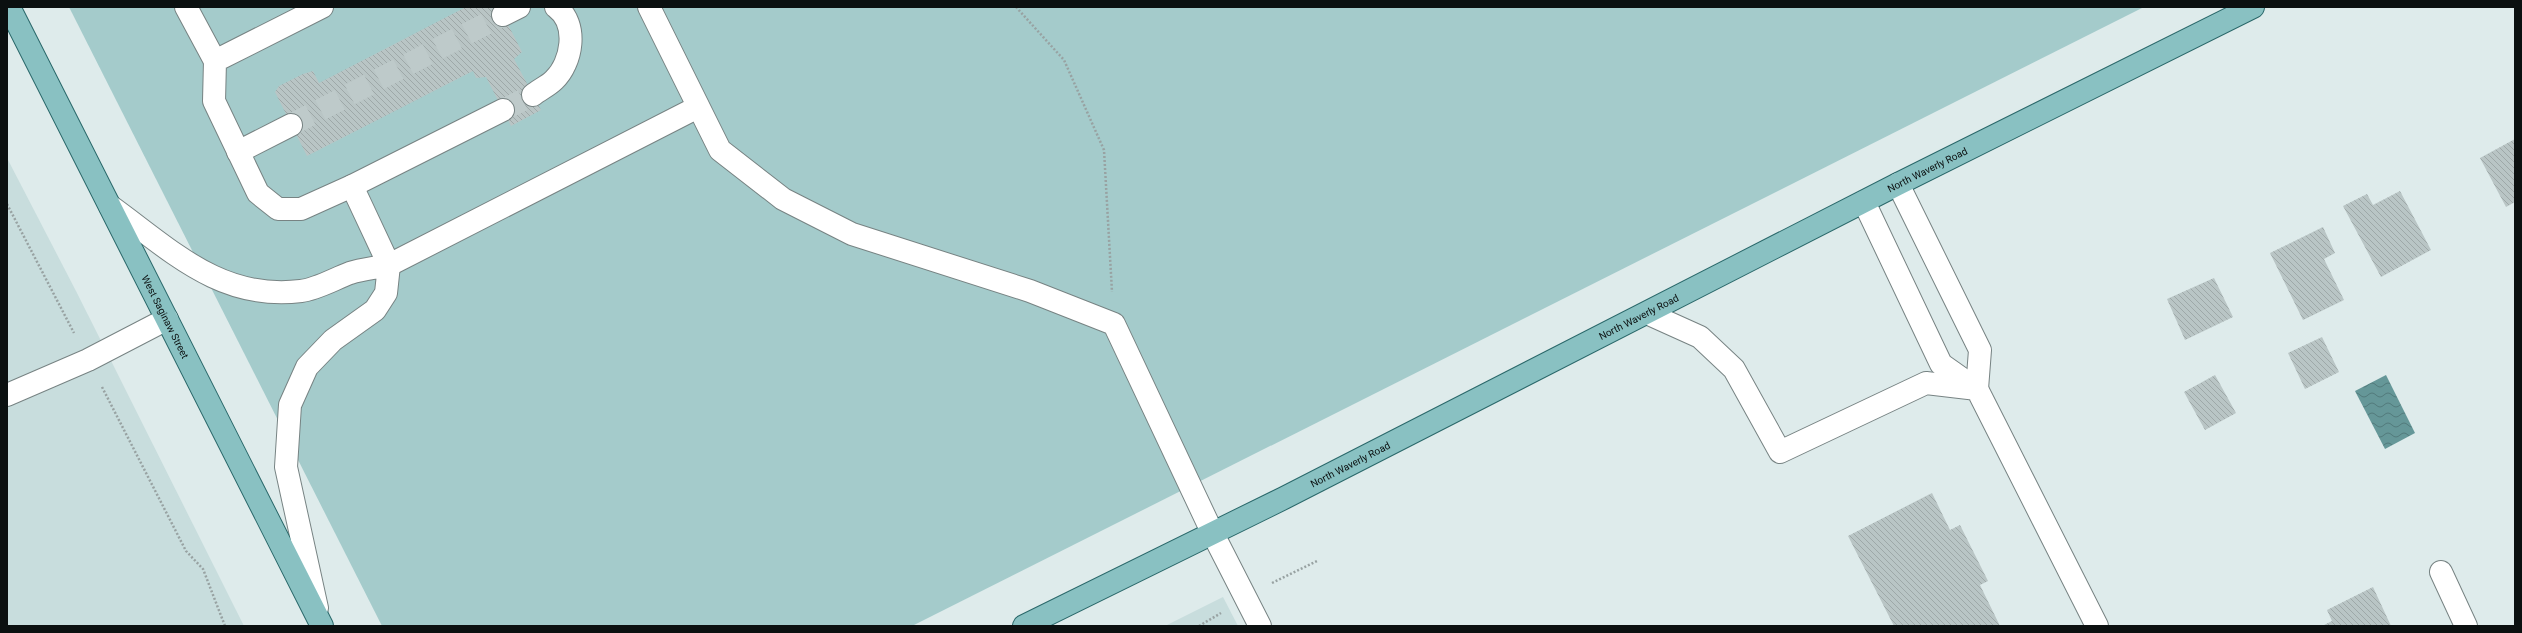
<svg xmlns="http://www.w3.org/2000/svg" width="2522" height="633" viewBox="0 0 2522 633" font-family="Roboto,sans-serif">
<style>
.built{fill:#c8dddd}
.grass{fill:#a4cbcb}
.water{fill:url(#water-waves)}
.building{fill:url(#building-back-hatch)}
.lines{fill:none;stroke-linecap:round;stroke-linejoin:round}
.minor-tunnel{stroke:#becaca;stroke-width:22;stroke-dasharray:22 11;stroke-linecap:butt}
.minor-casing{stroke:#778383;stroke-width:24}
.major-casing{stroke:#2a686a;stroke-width:24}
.path{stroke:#98a2a2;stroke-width:2.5;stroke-dasharray:2 2;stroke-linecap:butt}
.minor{stroke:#fff;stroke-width:22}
.major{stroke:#89c1c2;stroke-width:22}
.labels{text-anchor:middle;stroke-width:3;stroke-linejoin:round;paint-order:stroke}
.street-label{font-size:10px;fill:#0b1010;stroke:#fff}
</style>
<defs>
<pattern id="water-waves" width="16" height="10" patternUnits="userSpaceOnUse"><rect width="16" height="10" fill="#659798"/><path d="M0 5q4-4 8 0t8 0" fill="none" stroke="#517a7b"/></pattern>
<pattern id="building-back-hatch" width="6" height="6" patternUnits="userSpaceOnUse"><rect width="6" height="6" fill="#b9c5c5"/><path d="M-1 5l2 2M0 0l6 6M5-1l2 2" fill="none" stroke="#9ea8a8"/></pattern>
</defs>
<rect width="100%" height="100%" fill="#deebeb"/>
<!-- built -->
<g class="built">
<path d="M7 158 77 293 244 626H7Z"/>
<path d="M1223 597 1238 626H1165Z"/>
</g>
<!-- grass -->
<path class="grass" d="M69 7H2144L912 626H382Z"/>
<!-- water -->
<path class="water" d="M2386 375 2415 433 2385 449 2355 391Z"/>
<!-- building -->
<g class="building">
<path d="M466 7H499L522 52 514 59 541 110 511 126 486 77 476 78 473 71 307 156 275 92 279 86 303 74 313 71 319 83Z"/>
<path d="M2515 139V202L2506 207 2480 158Z"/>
<path d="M2400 191 2431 250 2381 277 2343 206 2367 194 2373 205Z"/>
<path d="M2323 227 2335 253 2324 259 2344 300 2303 320 2270 253Z"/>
<path d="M2214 278 2233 317 2185 340 2167 299Z"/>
<path d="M2322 337 2339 372 2305 389 2288 353Z"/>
<path d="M2215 375 2236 413 2205 430 2184 392Z"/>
<path d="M1932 493 1950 530 1960 525 1988 581 1980 585 2000 626H1894L1848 536Z"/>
<path d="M2373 587 2391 626H2322L2332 621 2327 610Z"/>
</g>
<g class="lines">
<!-- minor-tunnel -->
<g class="minor-tunnel">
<path d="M503 110 533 95"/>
<path d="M291 125 503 15"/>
</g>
<!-- minor casing -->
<g class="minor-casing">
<g id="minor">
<path d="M186 7 215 61"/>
<path d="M322 7 215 61 214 101 258 193 278 209H301L352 186 389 265 698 107"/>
<path d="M649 7 720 150 783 199 852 234 1030 291 1114 324 1212 532 1260 626"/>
<path d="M503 15 519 7"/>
<path d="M533 95C539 90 548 86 554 80 572 63 579 24 556 7"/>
<path d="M238 152 291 125"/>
<path d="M1898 184 1980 350 1977 389"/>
<path d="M352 186 503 110"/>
<path d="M1864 202 1941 364 1975 388"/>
<path d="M110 206C171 250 220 301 301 291 317 289 334 279 350 273 362 269 376 268 389 265L386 293 375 310 333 340 307 367 290 405 286 467 317 608"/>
<path d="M1649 314 1700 337 1734 369 1780 452 1926 383 1977 389 2097 626"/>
<path d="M7 395 88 360 167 319"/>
<path d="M2441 572 2466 626"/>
</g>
</g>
<!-- major casing -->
<g class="major-casing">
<g id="major">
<path id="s1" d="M9 7 322 626"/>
<path id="s2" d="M1024 626 1284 498 1898 184 2253 7"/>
</g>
</g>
<!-- path -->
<g class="path">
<path d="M1016 7 1064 60 1104 150 1112 292"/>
<path d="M7 204 74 333"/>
<path d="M102 387 186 551 203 569 225 626"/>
<path d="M1272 583 1317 561"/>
<path d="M1199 626 1221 613"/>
</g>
<!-- minor -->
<use href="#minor" class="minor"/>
<!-- major -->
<use href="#major" class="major"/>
</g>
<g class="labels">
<!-- street labels -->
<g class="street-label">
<text dy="4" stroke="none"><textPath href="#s2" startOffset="1012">North Waverly Road</textPath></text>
<text dy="4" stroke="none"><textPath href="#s1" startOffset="347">West Saginaw Street</textPath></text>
<text dy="4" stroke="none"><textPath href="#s2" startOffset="688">North Waverly Road</textPath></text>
<text dy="4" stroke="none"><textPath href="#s2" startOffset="364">North Waverly Road</textPath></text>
</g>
</g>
<!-- border -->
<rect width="2522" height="633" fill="none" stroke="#0b1010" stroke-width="16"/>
</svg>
